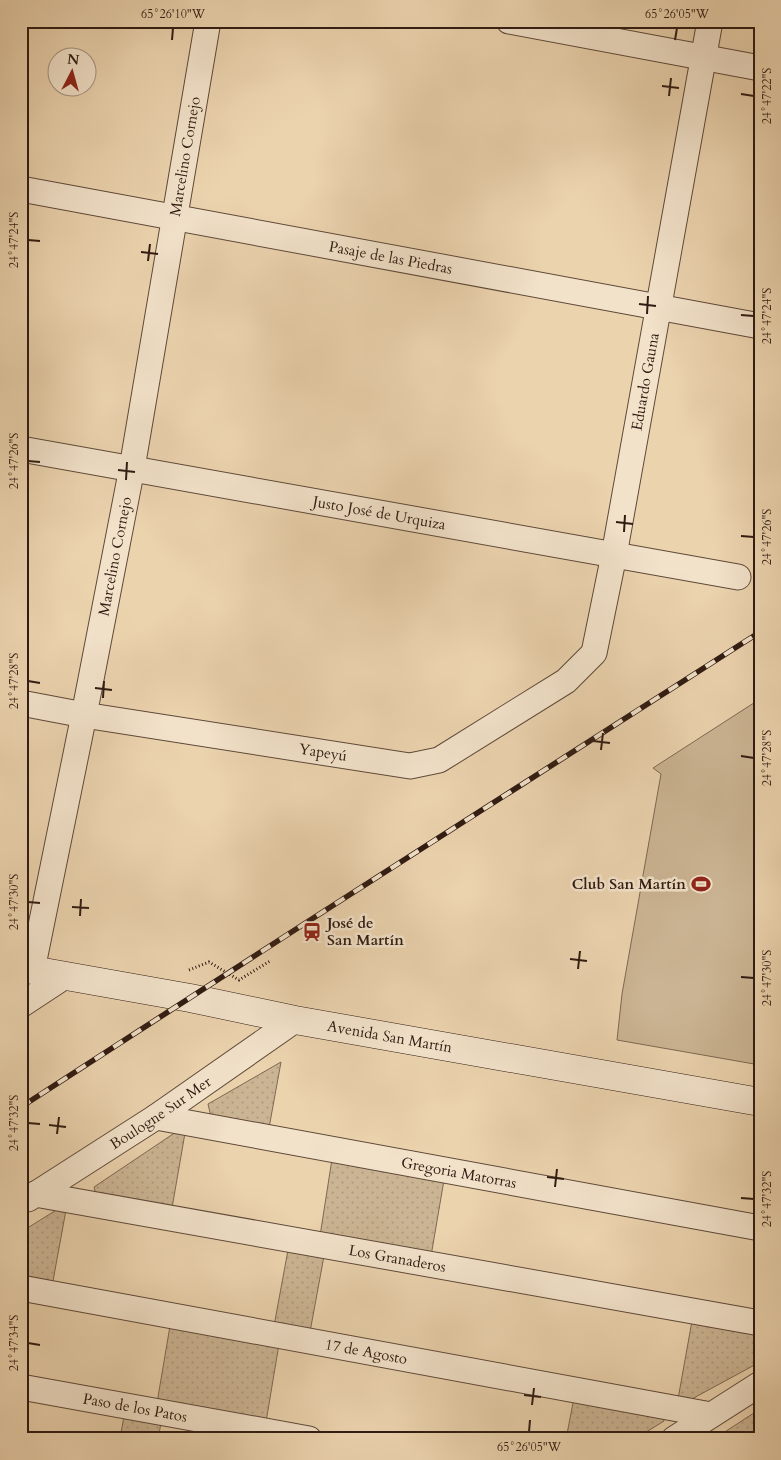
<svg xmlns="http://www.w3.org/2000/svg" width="781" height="1460" viewBox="0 0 781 1460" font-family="Cardo,serif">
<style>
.grass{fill:url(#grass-dots);stroke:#7e6852}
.park{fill:#cbb493;stroke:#7e6852}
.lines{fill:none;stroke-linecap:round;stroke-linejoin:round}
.minor-casing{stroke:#5f4939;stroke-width:27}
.secondary-casing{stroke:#301b12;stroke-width:29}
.path{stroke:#301b12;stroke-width:3;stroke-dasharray:1 2.5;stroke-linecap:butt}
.minor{stroke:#f2e2ca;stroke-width:25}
.secondary{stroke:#f2e2ca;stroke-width:28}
.rail-casing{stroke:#301b12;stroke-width:5.5}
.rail{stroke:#f2e2ca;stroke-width:4;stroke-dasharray:11;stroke-linecap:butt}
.ticks{fill:none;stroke:#301b12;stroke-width:2}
.labels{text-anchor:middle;stroke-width:5;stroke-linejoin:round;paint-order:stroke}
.street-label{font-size:15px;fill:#301b12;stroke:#f2e2ca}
.poi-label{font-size:15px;font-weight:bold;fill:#301b12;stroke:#f2e2ca;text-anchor:end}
.neatline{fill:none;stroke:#301b12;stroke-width:2}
.ticks-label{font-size:12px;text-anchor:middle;fill:#301b12}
</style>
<defs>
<pattern id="grass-dots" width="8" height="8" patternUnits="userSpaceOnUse" patternTransform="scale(1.25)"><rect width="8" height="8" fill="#cbb493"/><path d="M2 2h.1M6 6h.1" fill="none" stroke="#af9a7e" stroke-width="1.8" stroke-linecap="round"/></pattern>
</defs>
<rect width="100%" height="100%" fill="#ebd3ae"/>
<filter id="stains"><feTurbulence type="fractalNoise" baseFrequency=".004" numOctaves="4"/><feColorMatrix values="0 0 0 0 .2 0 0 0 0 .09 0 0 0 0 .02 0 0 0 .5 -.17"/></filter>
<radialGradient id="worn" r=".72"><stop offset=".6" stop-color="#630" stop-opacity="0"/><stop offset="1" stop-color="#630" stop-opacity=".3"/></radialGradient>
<!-- grass -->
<g class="grass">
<path d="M281 1062 269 1128 211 1117 208 1104Z"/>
<path d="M176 1132 185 1133 172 1208 96 1195 94 1187Z"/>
<path d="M332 1159 444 1180 431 1256 320 1236Z"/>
<path d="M58 1209 66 1210 53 1281 21 1275V1232Z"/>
<path d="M288 1250 324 1256 310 1332 274 1326Z"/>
<path d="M692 1321 760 1333V1362L690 1400 678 1399Z"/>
<path d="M170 1326 279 1344 266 1422 157 1403Z"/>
<path d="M574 1398 663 1415 664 1421 635 1439H566Z"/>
<path d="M760 1409V1439H714Z"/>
<path d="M124 1416 161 1423 158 1439H120Z"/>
</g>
<!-- park -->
<path class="park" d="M760 699V1065L617 1040 622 994 661 774 653 768Z"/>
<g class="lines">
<!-- minor casing -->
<g class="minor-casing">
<g id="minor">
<path d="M509 21 760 68"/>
<path id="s1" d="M21 189 760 326"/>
<path id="s2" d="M21 449 738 577"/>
<path id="s3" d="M21 703 84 715 410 766 439 760 566 681 594 653 614 555 710 21"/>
<path id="s4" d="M32 970 84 715 132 468 208 21"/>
<path d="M21 1005 65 976"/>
<path id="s5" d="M156 1117 760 1228"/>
<path id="s6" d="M35 1194 760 1323"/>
<path id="s7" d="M28 1199 156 1117 295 1020"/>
<path id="s8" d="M21 1288 711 1415"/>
<path id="s9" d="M21 1387 309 1439"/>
<path d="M674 1439 760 1384"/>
</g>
</g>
<!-- secondary casing -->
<g class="secondary-casing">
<g id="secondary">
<path id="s10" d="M21 968 190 998 295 1020 760 1102"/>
</g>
</g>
<!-- path -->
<path class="path" d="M189 970 209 962 239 980 270 961"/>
<!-- minor -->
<use href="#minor" class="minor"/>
<!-- secondary -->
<use href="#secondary" class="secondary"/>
<!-- rail casing -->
<g class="rail-casing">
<path id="rail" d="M21 1107 304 924 760 632"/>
</g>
<!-- rail -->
<use href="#rail" class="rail"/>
</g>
<!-- ticks -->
<path class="ticks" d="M172 40 173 28M675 40 677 28M662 86 679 88M741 94 754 96M669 96 671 78M28 240 40 241M141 252 158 254M148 261 150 244M639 304 656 306M647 314 648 296M741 315 754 316M28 461 40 462M118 470 135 472M126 480 127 462M616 522 633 524M624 532 625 515M741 536 754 537M28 681 40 683M95 688 112 690M103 698 104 681M593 741 610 743M601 750 603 733M741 756 754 758M28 902 40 903M72 907 89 908M80 916 81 899M570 959 587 961M578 969 580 951M741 977 754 978M28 1123 40 1124M49 1125 66 1127M57 1134 59 1117M547 1177 564 1179M555 1187 557 1169M741 1198 754 1199M28 1343 40 1345M524 1395 541 1397M532 1405 534 1388M529 1432 530 1420"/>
<!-- icons -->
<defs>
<g id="stadium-bare" transform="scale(1.5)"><path d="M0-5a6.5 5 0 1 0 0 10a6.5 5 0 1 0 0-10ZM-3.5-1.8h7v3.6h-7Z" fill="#8f2418" stroke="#f2e2ca" stroke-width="2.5" paint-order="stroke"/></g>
<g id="station-bare" transform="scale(1.5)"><path d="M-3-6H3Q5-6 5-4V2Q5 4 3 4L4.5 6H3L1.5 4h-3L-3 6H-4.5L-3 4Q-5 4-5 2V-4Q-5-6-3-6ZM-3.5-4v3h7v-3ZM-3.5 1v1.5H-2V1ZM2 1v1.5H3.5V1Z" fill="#8f2418" stroke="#f2e2ca" stroke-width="2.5" paint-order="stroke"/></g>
</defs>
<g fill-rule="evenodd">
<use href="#stadium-bare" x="701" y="884"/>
<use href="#station-bare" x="312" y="932"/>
</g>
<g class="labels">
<!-- street labels -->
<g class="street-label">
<text dy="5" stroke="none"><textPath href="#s4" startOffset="828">Marcelino Cornejo</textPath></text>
<text dy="5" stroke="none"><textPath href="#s1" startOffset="376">Pasaje de las Piedras</textPath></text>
<text dy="5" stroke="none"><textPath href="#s3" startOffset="889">Eduardo Gauna</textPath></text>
<text dy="5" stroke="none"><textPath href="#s2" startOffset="364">Justo José de Urquiza</textPath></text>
<text dy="5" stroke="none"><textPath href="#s4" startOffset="422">Marcelino Cornejo</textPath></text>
<text dy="5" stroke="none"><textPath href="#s3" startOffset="306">Yapeyú</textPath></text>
<text dy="5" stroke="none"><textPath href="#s10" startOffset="375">Avenida San Martín</textPath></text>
<text dy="5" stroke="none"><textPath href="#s7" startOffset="158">Boulogne Sur Mer</textPath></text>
<text dy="5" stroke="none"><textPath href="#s5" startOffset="308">Gregoria Matorras</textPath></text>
<text dy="5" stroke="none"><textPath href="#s6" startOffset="368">Los Granaderos</textPath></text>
<text dy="5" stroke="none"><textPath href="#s8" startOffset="351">17 de Agosto</textPath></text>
<text dy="5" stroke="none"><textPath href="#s9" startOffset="116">Paso de los Patos</textPath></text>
</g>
<!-- poi labels -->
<g class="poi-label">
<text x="686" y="889">Club San Martín</text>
<text x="327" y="928" text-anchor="start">José de<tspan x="327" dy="17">San Martín</tspan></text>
</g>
</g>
<!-- margin -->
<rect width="781" height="1460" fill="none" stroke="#ebd3ae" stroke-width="55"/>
<!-- north arrow -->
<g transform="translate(72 72) rotate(6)"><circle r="24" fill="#f2e2ca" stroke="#a49280"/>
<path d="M0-4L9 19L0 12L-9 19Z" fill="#8f2418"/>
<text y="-8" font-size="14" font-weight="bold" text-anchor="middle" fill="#301b12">N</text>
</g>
<rect x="28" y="28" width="726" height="1404" class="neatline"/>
<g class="ticks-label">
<text x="173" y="18">65°26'10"W</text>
<text x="677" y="18">65°26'05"W</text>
<text transform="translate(767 96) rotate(-90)" y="4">24°47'22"S</text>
<text transform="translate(14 240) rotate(-90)" y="4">24°47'24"S</text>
<text transform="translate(767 316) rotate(-90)" y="4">24°47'24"S</text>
<text transform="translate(14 461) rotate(-90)" y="4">24°47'26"S</text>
<text transform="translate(767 537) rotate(-90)" y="4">24°47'26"S</text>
<text transform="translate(14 681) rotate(-90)" y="4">24°47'28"S</text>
<text transform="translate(767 758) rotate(-90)" y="4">24°47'28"S</text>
<text transform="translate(14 902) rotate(-90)" y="4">24°47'30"S</text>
<text transform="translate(767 978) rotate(-90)" y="4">24°47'30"S</text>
<text transform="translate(14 1123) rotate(-90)" y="4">24°47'32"S</text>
<text transform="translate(767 1199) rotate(-90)" y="4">24°47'32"S</text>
<text transform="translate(14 1343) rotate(-90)" y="4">24°47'34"S</text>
<text x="529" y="1451">65°26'05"W</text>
</g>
<rect width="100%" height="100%" filter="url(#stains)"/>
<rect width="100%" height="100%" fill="url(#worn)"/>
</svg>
